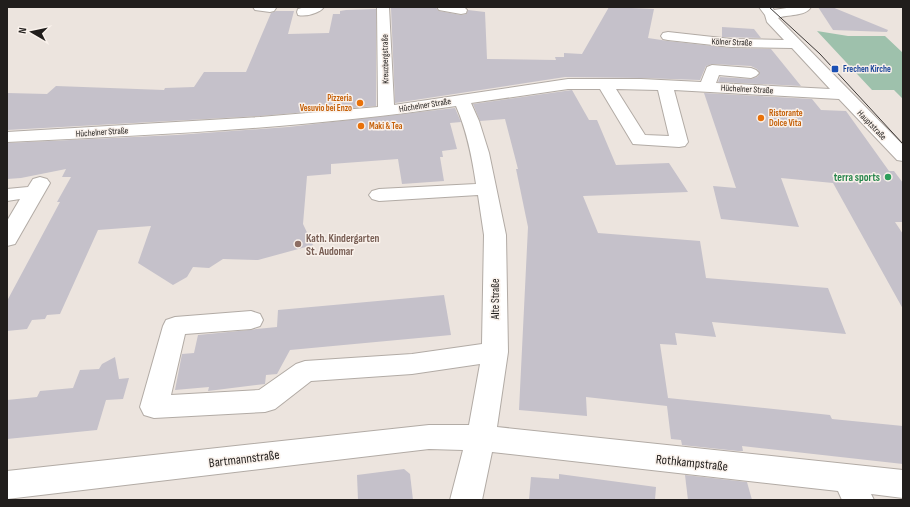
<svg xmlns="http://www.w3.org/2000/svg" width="910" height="507" viewBox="0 0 910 507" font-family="'Sofia Sans Condensed',sans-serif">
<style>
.green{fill:#9ec1ac}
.building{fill:#c5c1ca}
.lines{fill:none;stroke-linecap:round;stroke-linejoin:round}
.minor-casing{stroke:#b2aba5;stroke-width:2}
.minor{fill:#fff;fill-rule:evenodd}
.tram{stroke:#3b3735;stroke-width:1}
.transit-dot{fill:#1a4fb4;stroke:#f9f1eb;stroke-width:1.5}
.food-dot{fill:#e8710a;stroke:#f9f1eb;stroke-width:1.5}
.leisure-dot{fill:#2e9e5b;stroke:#f9f1eb;stroke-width:1.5}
.education-dot{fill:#8d6e63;stroke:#f9f1eb;stroke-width:1.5}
.labels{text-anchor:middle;stroke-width:3;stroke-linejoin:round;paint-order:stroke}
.far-street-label{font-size:9px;fill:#211e1c;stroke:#f9f1eb}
.far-transit-label{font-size:9px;font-weight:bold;fill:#164399;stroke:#f9f1eb;text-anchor:start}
.far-food-label{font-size:9px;font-weight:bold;fill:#c56008;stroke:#f9f1eb;text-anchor:start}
.leisure-label{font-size:11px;font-weight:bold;fill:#27864d;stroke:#f9f1eb;text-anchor:end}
.education-label{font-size:11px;font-weight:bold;fill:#785e54;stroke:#f9f1eb;text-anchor:start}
.street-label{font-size:11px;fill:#211e1c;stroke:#f9f1eb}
.near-street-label{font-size:13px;fill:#211e1c;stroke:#f9f1eb}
</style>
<rect width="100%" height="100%" fill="#ece4de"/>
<!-- green -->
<path class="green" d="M817 31 848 36H885L903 53V99L894 90H872Z"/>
<!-- building -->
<g class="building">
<path d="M412 7H430L436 8 439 11 461 15 466 14 468 10 485 12 487 59 556 60 555 57H564V53L582 54 609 7 654 9 648 38 668 41 731 48 771 49 801 86 718 82 720 77 751 79 757 77 760 73 757 69 751 66 712 64 706 66 700 80 641 78 565 77 395 103 391 8Z"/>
<path d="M818 7H832L888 30 887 32 833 30Z"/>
<path d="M376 9V106L260 116 7 130V93L47 94 56 86 164 90 165 88 194 87 204 72H246L271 13 276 11H294L288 34 329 33 333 14H340V11L346 10Z"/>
<path d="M722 27 754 29 761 38 722 37Z"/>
<path d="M572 90 589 120H597L616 165 669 163 688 192 583 196 598 233 700 241 706 278 828 288 846 334 712 322 716 337 675 333 677 345 660 344 668 398 830 415 832 419 903 426V464L742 446 743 451H738L682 445 681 440 671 439 667 406 586 397 587 416 519 410 528 227 516 169H518L505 119 480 121 473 104Z"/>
<path d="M704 93 812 99 821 110 846 111 889 171H894L903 183V222H895L903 234V309L833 183 781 178 799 227 721 219 713 186 736 188Z"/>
<path d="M455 108 461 122 450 123 457 149 442 151 443 157H440L444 181 402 184 398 159 331 164V174L307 176 303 224 313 245 258 260 223 259 209 268 193 267 187 277 173 285 138 263 151 226 98 230 60 314 47 315 45 319 32 320 27 329 7 331V301L60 202H57L71 177H62L66 169 21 178 7 179V143L176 135 288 127Z"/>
<path d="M444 295 451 335 290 350 277 374 266 375 265 384 208 391 209 387 175 390 182 354 194 353 198 335 277 327 278 310Z"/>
<path d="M115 357 119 379 129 378 123 399 106 400 97 430 7 439V400L37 397 40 391 73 388 80 370 99 369 102 364Z"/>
<path d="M404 469 410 474 413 500H358L357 475Z"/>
<path d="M559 474 656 487 655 500H529L531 477 559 479Z"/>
<path d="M685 475 747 482 752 500H688Z"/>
</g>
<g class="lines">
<!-- minor casing -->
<g class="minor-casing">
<g id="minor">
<path d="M253 7H276V8L274 11 270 12 255 10Z"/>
<path d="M305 7H324C320 13 306 17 298 15L297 12 298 9Z"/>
<path d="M377 7H389L394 105 568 79H641L701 82 707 67 712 65 751 68 756 70 759 73 756 76 751 78 719 75 716 83 830 89 792 48 731 47 668 40 663 39 661 36 663 33 668 32 731 39 784 40 767 22 765 15 759 7H772L774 10 793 7H811C805 17 787 14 778 18L903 145V161L897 160 839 99 674 90 688 142 685 146 679 147 633 144 600 89H568L471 103 479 121 489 153 506 235 508 352 497 427 903 470V498L871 494 874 500H842L838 491 492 452 482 500H450L463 450 429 449 7 499V471L429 425H469L480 364 412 374 311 381 275 409 265 412 154 418 144 415 140 407 163 326 166 320 175 317 251 311 260 314 263 320 260 326 251 329 185 334 171 395 259 390 296 364 305 361 412 354 482 344 484 235 478 195 379 201 372 199 369 195 372 191 379 189 476 184C472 157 467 131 456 106 307 128 157 135 7 142V132L260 117 378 107ZM616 89 658 90 669 136 645 135Z"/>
<path d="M437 7H464L467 10 466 13 461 14 439 10Z"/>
<path d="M40 177 47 179 50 183 15 244 7 246V221L20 199 7 201V189L28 187 33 179Z"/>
</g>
</g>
<!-- minor -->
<use href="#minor" class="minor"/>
<!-- tram -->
<path class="tram" d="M769 7 820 54 903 144"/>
</g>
<!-- markers -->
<rect class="transit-dot" x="831" y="65" width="8" height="8" rx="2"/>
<g class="food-dot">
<circle cx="360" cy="103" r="4"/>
<circle cx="761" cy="118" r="4"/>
<circle cx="361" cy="126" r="4"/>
</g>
<circle class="leisure-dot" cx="888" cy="177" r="4"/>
<circle class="education-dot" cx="298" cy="244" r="4"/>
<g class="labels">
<!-- far-street labels -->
<g class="far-street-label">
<text transform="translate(732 42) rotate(2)" y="3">Kölner Straße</text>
<text transform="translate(385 59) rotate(-91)" y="3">Kreuzbergstraße</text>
<text transform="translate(747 89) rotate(3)" y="3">Hüchelner Straße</text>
<text transform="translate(425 105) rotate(-9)" y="3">Hüchelner Straße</text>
<text transform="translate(872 125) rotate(46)" y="3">Hauptstraße</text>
<text transform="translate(102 132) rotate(-4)" y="3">Hüchelner Straße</text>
</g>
<!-- far-transit labels -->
<g class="far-transit-label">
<text x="843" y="72">Frechen Kirche</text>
</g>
<!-- far-food labels -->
<g class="far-food-label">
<text x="352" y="101" text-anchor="end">Pizzeria<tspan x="352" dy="10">Vesuvio bei Enzo</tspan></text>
<text x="769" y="116">Ristorante<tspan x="769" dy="10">Dolce Vita</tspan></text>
<text x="369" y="129">Maki &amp; Tea</text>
</g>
<!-- leisure labels -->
<g class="leisure-label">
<text x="880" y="181">terra sports</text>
</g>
<!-- education labels -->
<g class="education-label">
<text x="306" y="242">Kath. Kindergarten<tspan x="306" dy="13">St. Audomar</tspan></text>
</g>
<!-- street labels -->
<g class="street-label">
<text transform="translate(495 299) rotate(-90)" y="4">Alte Straße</text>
</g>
<!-- near-street labels -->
<g class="near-street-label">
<text transform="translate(244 458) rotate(-7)" y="5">Bartmannstraße</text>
<text transform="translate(692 462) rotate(6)" y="5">Rothkampstraße</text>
</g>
</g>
<!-- border -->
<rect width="910" height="507" fill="none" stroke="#211e1c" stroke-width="16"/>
<!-- north arrow -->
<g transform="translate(32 32) rotate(279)" stroke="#f9f1eb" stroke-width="3" paint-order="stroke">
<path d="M0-3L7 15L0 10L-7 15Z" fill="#211e1c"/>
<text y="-6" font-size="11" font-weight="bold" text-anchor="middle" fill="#211e1c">N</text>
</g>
</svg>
